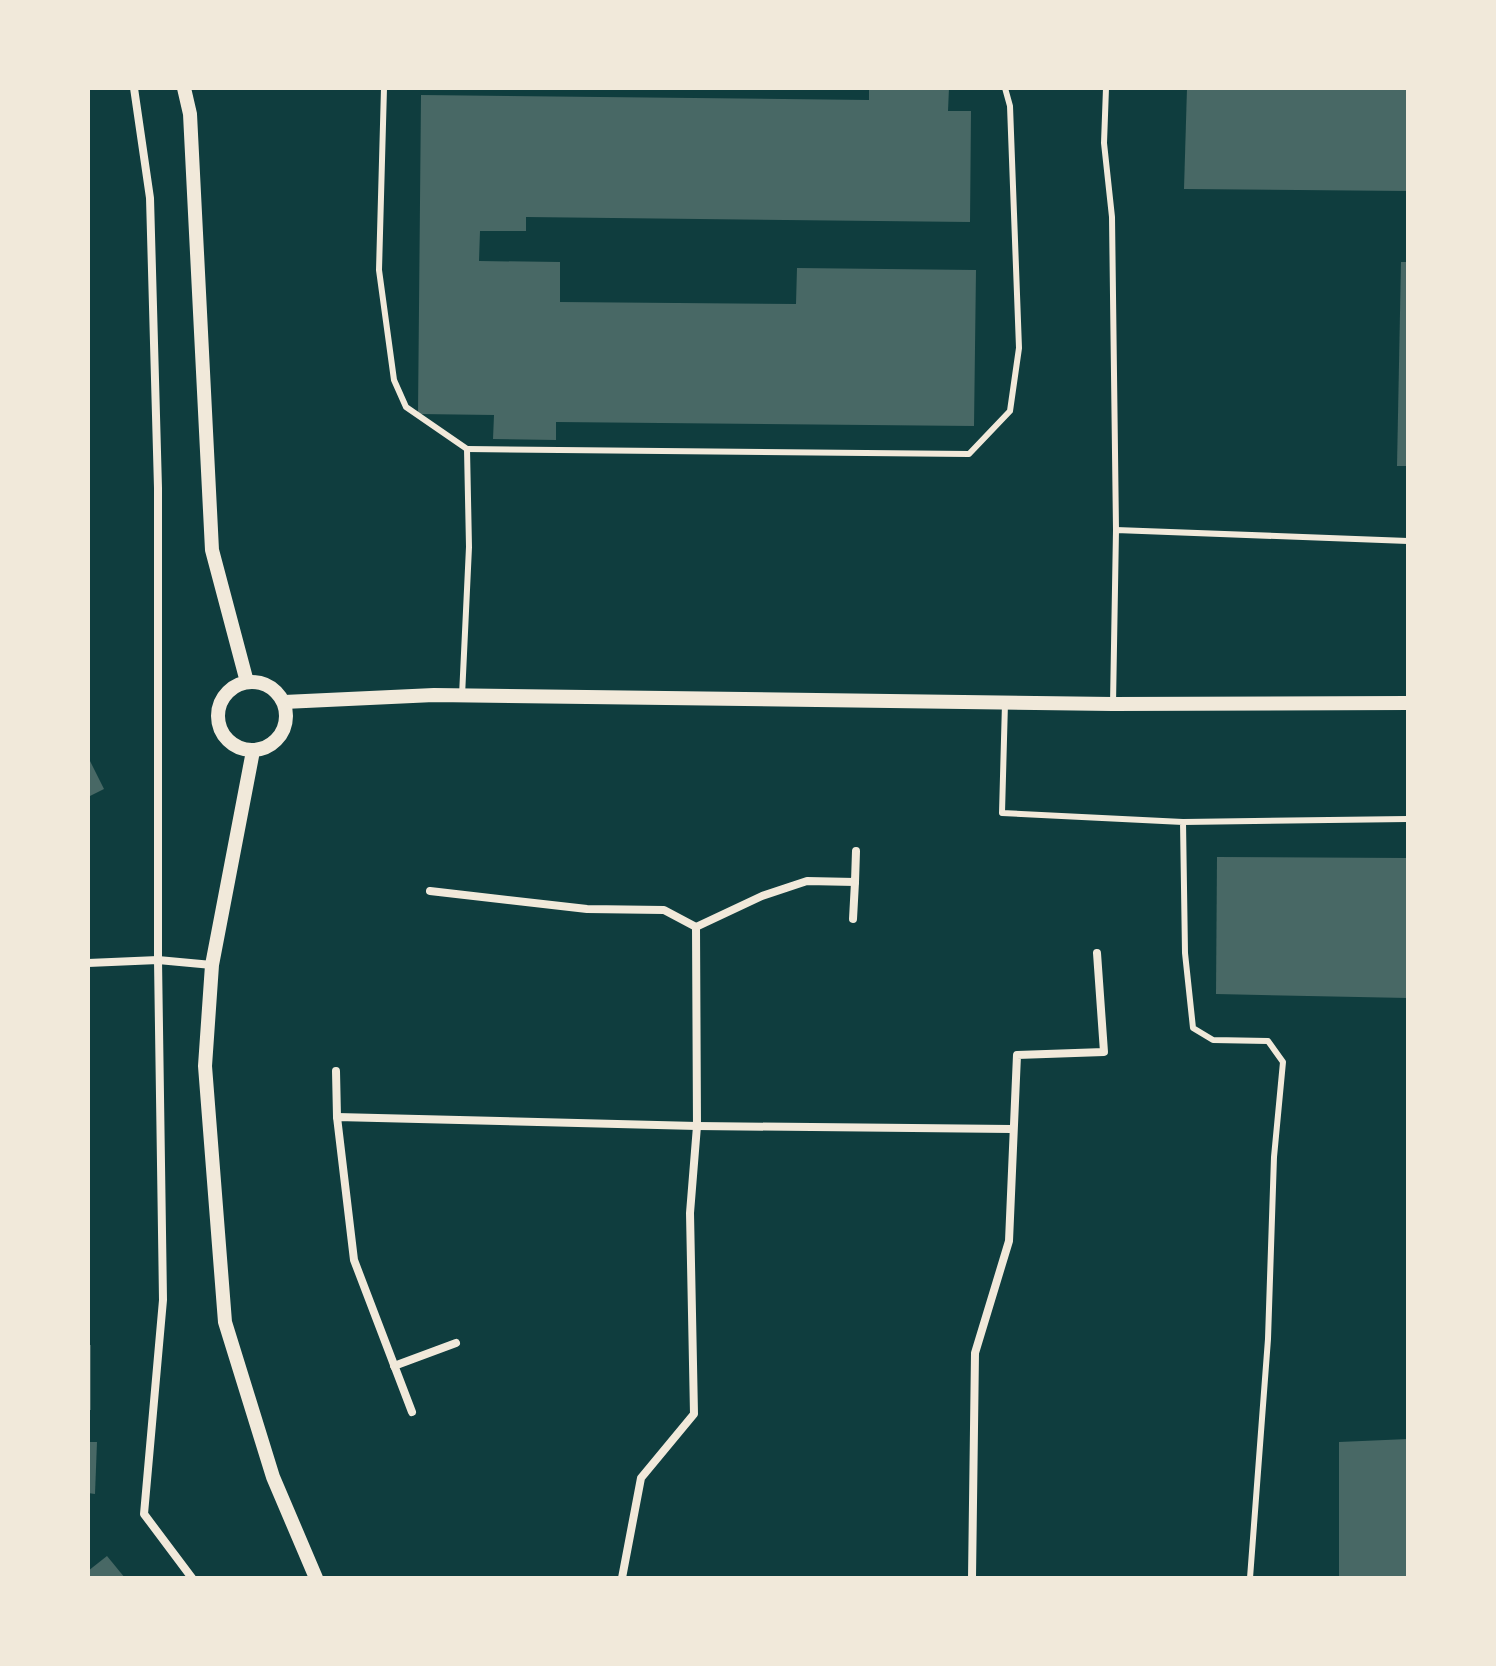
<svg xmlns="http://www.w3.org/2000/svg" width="1496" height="1666" viewBox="0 0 1496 1666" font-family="'Source Sans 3',sans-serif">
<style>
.building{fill:#486865}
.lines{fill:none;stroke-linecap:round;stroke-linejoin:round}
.service{stroke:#f1e9da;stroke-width:6}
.minor{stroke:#f1e9da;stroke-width:8}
.tertiary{stroke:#f1e9da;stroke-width:14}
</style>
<rect width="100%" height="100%" fill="#0f3d3e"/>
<!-- building -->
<g class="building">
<path d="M869 88H949L948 111H971L970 222 526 217V231H480L479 261 560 262V302L796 304 797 268 976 270 974 426 556 422V440L493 439 494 415 418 414 421 95 869 100Z"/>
<path d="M1187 88H1408V191L1184 189Z"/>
<path d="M1401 262H1408V466H1397Z"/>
<path d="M88 757 104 789 88 797Z"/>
<path d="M1217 857 1408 858V998L1216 994Z"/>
<rect x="88" y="1345" width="3" height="65"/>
<path d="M1408 1439V1578H1339V1442Z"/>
<path d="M88 1442H97L95 1494 88 1493Z"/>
<path d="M107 1556 125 1578H88V1571Z"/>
</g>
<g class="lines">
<!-- service -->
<g class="service">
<path d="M384 88 379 270 394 380 406 407 467 449 469 547 462 696"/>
<path d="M1106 88 1104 143 1112 217 1116 530"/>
<path d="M467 449 969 454 1010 411 1019 348 1010 106 1005 88"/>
<path d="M1005 703 1002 813 1183 822 1185 953 1193 1028 1213 1040 1268 1041 1283 1062 1274 1157 1268 1339 1250 1578"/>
<path d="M1113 704 1116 530 1408 541"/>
<path d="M1183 822 1408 819"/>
</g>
<!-- minor -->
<g class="minor">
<path d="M134 88 150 198 158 488V960L163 1300 144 1514 192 1578"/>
<path d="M430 891 587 909 664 910 696 927 697 1126 690 1213 694 1414 641 1478 622 1578"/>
<path d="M853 919 855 882"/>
<path d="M696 927 762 896 807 881 855 882 856 851"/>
<path d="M88 963 158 960 212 965"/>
<path d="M336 1071 337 1117"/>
<path d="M394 1366 456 1343"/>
<path d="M412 1412 354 1260 337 1117 697 1126 1012 1129"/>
<path d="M972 1578 975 1353 1009 1241 1017 1055 1104 1052 1097 953"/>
</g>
<!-- tertiary -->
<g class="tertiary">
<path d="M184 88 190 114 212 550 247 682"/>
<circle cx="252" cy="716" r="34"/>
<path d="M284 702 434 695 1113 704 1408 703"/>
<path d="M253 751 212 965 205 1066 225 1322 273 1477 316 1578"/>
</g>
</g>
<!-- border -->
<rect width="1496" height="1666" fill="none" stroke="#f1e9da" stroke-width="180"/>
</svg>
